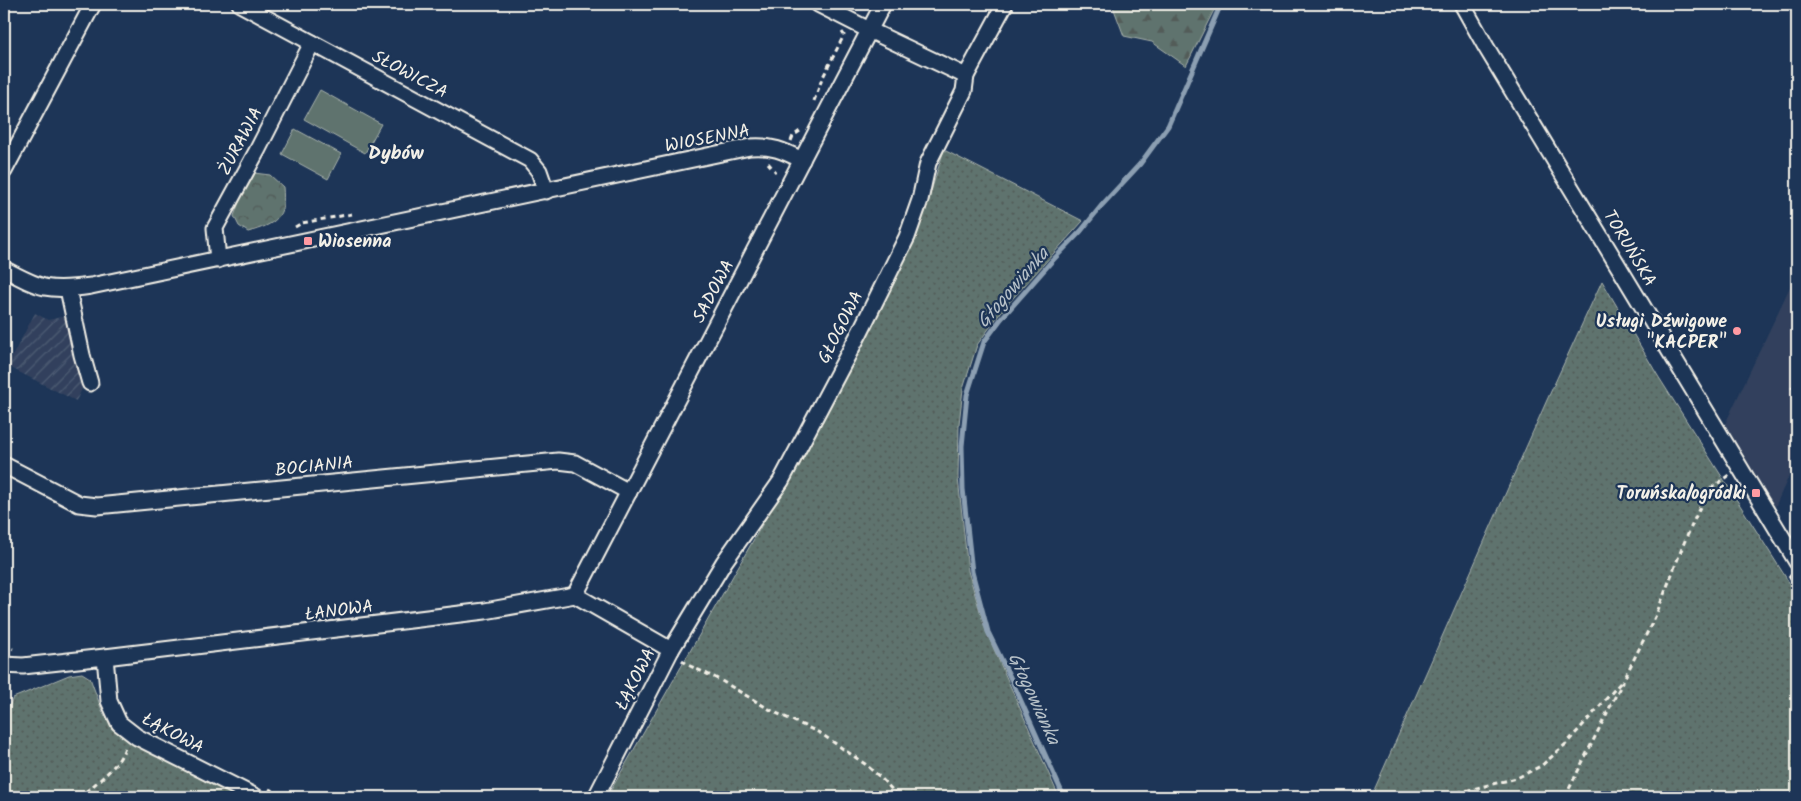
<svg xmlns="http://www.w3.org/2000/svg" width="1801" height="801" viewBox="0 0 1801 801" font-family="Kalam,sans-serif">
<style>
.built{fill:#31415d}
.industrial{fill:url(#industrial-furrows)}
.grass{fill:url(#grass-dots);stroke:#a9b2ab}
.forest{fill:url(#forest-firs);stroke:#a9b2ab}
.park{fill:url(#park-crowns);stroke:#a9b2ab}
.garden{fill:#5e736e;stroke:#a9b2ab}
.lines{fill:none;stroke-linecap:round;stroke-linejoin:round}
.stream{stroke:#8c9fb2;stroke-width:5}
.minor-casing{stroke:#f4f1e8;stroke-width:19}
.path{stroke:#f4f1e8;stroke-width:3;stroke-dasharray:5 4;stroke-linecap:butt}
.minor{stroke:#1d3557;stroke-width:15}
.poi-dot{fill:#ff9aa2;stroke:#1d3557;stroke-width:2}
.labels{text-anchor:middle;stroke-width:4.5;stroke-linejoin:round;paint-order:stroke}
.street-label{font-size:18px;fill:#f4f1e8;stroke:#1d3557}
.poi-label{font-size:18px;font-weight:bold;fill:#f4f1e8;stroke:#1d3557;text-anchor:end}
.neighbourhood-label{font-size:19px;font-weight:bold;fill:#f4f1e8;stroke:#1d3557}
.water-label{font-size:19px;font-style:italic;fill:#b7c1c8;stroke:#1d3557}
</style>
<defs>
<pattern id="industrial-furrows" width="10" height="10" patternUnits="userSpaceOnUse" patternTransform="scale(1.25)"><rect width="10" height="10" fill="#31415d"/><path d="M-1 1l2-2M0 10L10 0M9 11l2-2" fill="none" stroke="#4f5d74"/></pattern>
<pattern id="grass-dots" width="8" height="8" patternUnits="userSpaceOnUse" patternTransform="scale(1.25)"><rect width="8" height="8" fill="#5e736e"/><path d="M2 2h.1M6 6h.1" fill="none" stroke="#525b58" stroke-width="1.8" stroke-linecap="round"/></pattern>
<pattern id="forest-firs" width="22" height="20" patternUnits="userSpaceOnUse" patternTransform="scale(1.25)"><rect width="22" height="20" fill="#5e736e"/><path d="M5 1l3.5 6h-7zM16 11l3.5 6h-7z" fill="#525b58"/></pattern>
<pattern id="park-crowns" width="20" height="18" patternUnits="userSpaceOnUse" patternTransform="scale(1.25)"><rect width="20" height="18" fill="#5e736e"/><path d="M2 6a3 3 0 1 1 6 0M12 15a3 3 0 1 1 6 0" fill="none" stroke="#525b58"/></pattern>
</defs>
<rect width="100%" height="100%" fill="#1d3557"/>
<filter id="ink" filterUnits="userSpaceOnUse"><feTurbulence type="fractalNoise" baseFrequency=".02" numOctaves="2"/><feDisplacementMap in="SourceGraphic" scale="10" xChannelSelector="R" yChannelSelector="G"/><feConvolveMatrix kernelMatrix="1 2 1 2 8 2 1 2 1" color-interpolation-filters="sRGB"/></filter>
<g filter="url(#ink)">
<!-- built -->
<path class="built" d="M1797 272V458L1775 507 1725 424Z"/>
<!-- industrial -->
<path class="industrial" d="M35 313 48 320 70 315 85 383 76 401 7 366Z"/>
<!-- grass -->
<g class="grass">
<path d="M944 150 1083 221 1004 308 977 345 963 389 959 424 958 478 968 571 986 631 1059 797H607L791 474 925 210Z"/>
<path d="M1602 281 1658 376 1797 595V797H1371L1547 400Z"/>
<path d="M82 673 90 678 103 713 115 730 240 797H4V717L13 698 69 675Z"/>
</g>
<!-- forest -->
<path class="forest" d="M1112 4H1217L1186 66 1152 42 1124 36Z"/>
<!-- park -->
<path class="park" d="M254 173 270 175 283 187C286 218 276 224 248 232L239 226 234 216 242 194Z"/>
<!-- garden -->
<g class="garden">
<path d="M320 90 381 124 365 153 304 119Z"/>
<path d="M295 129 341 154 328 179 282 154Z"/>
</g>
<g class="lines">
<!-- stream -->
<path class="stream" d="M1064 797 1012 681 988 632 972 572 963 489 962 446 967 395 984 342 1001 319 1051 262 1081 231 1102 205 1140 164 1168 126 1221 4"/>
<!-- minor casing -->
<g class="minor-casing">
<g id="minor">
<path d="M240 4 530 160 539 171 546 191"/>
<path d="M818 4 869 30 966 76"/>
<path d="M1462 4 1486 47 1797 562"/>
<path d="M4 171 93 4"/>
<path d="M218 260 215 228 257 151 312 43"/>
<path d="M4 269C41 289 49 292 91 286L750 147C771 145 784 151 802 160"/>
<path d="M68 289 82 355 90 383"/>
<path d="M4 465 79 504 97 506 558 461 575 463 629 492"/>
<path d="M575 595 883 4"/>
<path d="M575 595 671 650 596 797"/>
<path d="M671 650 724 562 781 481 860 332 907 237 920 200 928 163 964 91 966 76 1005 4"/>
<path d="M105 657 485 611 575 595"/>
<path d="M4 665 23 666 105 657 109 701 119 723 137 737 256 797"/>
</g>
</g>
<!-- path -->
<g class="path">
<path d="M814 101 822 79 844 35 842 32"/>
<path d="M791 141 793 136 800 131"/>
<path d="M768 163 776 172"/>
<path d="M295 227 302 223 352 214"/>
<path d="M1791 387 1797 389"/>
<path d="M1789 575 1797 588"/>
<path d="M4 645 13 649"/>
<path d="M645 651 646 665"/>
<path d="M682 660 688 665 720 680 774 712 820 733 865 764 881 778 899 797"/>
<path d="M269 789 286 797"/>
<path d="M79 797C94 785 120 766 125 747"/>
<path d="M1440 797 1517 778 1541 766 1566 744 1622 681"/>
<path d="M1565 797 1656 615 1684 543 1707 491 1730 475"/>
</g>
<!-- minor -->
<use href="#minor" class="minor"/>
</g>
</g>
<!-- markers -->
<g class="poi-dot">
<rect x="303" y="236" width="10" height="10" rx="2.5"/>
<circle cx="1737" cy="331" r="5"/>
<rect x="1751" y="488" width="10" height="10" rx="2.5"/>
</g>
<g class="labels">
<!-- street labels -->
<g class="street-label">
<text transform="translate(410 74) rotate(28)" y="6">SŁOWICZA</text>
<text transform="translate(707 138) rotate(-11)" y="6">WIOSENNA</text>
<text transform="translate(240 141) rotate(-62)" y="6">ŻURAWIA</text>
<text transform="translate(1630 248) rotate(59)" y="6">TORUŃSKA</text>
<text transform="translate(713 291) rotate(-62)" y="6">SADOWA</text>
<text transform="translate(840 327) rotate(-63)" y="6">GŁOGOWA</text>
<text transform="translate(314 466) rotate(-6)" y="6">BOCIANIA</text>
<text transform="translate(339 610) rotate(-7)" y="6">ŁANOWA</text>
<text transform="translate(635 679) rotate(-63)" y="6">ŁĄKOWA</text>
<text transform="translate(173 733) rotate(28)" y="6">ŁĄKOWA</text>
</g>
<!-- poi labels -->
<g class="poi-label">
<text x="318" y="247" text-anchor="start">Wiosenna</text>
<text x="1727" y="327">Usługi Dźwigowe<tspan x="1727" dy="21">"KACPER"</tspan></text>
<text x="1746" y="499">Toruńska/ogródki</text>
</g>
<!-- neighbourhood labels -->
<g class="neighbourhood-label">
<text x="396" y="159">Dybów</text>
</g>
<!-- water labels -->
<g class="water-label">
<text transform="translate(1012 287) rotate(-49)" y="7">Głogowianka</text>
<text transform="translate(1035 698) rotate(65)" y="7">Głogowianka</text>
</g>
</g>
<!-- margin -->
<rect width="1801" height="801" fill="none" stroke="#1d3557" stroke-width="20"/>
<rect x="10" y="10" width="1781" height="781" fill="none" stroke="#f4f1e8" stroke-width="2" filter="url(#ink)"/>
</svg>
